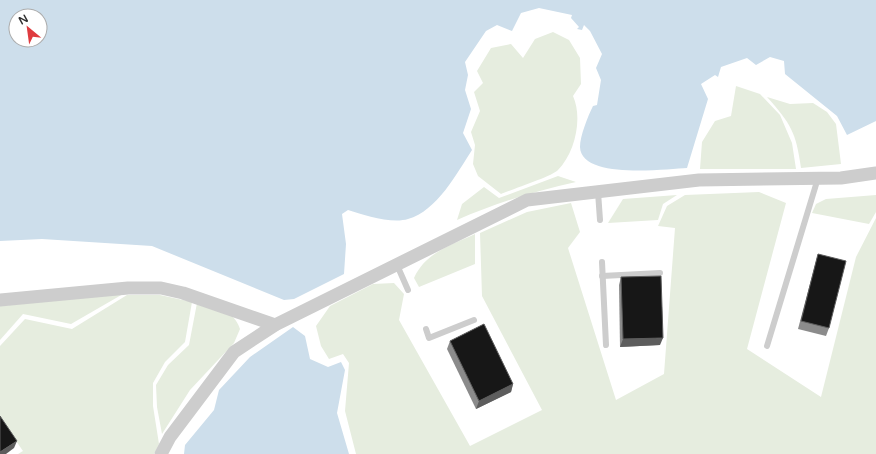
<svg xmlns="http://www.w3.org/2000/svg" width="876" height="454" viewBox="0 0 876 454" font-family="'Varela Round',sans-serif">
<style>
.green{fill:#e6eddf}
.water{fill:#cddeeb;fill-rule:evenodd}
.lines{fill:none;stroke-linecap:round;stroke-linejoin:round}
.lane{stroke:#cdcdcd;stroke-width:6}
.street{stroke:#cdcdcd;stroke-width:13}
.wall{fill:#8b8b8b}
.shaded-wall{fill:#5d5d5d}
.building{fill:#171717;stroke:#5d5d5d}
</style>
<rect width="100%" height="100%" fill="#fff"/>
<!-- green -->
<g class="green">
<path d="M553 32 569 40 580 58 581 84 573 96C583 118 575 153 558 170 553 176 510 190 501 194L478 176 473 164 475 145 471 132 480 111 474 92 483 83 477 71 491 48 511 44 523 58 535 39Z"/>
<path d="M736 86 760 94 780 115 792 143 796 169H700L702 142 715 121 731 116Z"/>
<path d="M767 97 790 104 813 103 827 112 836 124 841 164 801 168C796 132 791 124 767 97Z"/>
<path d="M558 176 576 182C535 191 496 203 457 220L462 204 484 187 499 198Z"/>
<path d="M759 192 786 203 747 349 821 397 856 257 876 218V454H356L345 411 349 363 343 354 329 359 321 346 316 326 330 306 373 284 394 283 404 294 399 320 470 446 542 410 482 296 480 233 527 212 571 203 580 232 568 248 616 400 664 374 675 228 658 226 667 206 685 195Z"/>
<path d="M677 195 663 204 658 220 608 223 623 199Z"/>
<path d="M876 195V212L869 224 812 213 816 204 826 199Z"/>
<path d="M475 234V264L419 287 414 278C426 252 450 246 475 234Z"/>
<path d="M123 294 71 324 23 314 0 340V306Z"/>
<path d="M127 295H160L192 302 185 342 165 362 153 383V406L159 444 154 454H18L23 451 0 418V346L25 319 72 329Z"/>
<path d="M197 303C215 309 234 309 240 329L234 343 190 390 162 434 157 407 156 385 168 365 189 345Z"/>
</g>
<!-- water -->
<g class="water">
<path d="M0 0H876V121L847 135 837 116 785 74 784 61 770 57 756 65 747 58 721 67 718 77 715 75 701 84 708 99 687 168C666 169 581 180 580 147 580 136 588 116 593 106L597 105 601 80 596 68 602 54 590 31 584 25 582 30 577 29 579 27 571 18 572 15 539 8 521 13 512 31 497 25 486 31 465 62 468 75 465 90 471 109 463 133 472 150C457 173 437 211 408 219 392 224 363 215 348 210L342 214 346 244 344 274 294 299 284 300 152 246 42 239 0 241ZM16 16H40V40H16Z"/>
<path d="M293 327 305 336 310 359 328 367 341 362 345 370 337 413 349 454H184L185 445 214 410 219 390 250 357Z"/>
</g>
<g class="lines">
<!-- lane -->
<g class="lane">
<path d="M598 192 600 220"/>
<path d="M602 262 606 345"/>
<path d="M397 265 408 290"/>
<path d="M602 276 660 273"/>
<path d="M426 329 429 338 474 320"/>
<path d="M767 346 818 178"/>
</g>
<!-- street -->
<g class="street">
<path d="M0 300 128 288H161L183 293 275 325"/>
<path d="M161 454 170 437 234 352 275 325 527 200 699 180 841 178 876 173"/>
</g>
</g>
<!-- wall -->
<g class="wall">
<path d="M818 254 829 328 826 336 798 329 816 261Z"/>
<path d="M621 277 660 345 620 347 619 285Z"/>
<path d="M450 341 513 384 511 392 476 409 447 349Z"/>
</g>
<!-- shaded-wall -->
<g class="shaded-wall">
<path d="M663 338 660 345 620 347 623 339Z"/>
<path d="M513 384 511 392 476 409 479 401Z"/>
<path d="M17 441 14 448 6 454H0V452Z"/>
</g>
<!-- building -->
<g class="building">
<path d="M818 254 846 261 829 328 801 321Z"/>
<path d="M661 276 663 338 623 339 621 277Z"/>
<path d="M484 324 513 384 479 401 450 341Z"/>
<path d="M0 416 17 441 0 452Z"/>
</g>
<!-- north arrow -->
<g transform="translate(28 28) rotate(331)"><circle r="19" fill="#ffffff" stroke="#acacac"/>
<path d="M0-3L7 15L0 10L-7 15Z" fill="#df3b3f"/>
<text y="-6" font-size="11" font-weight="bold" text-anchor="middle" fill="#303030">N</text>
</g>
</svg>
